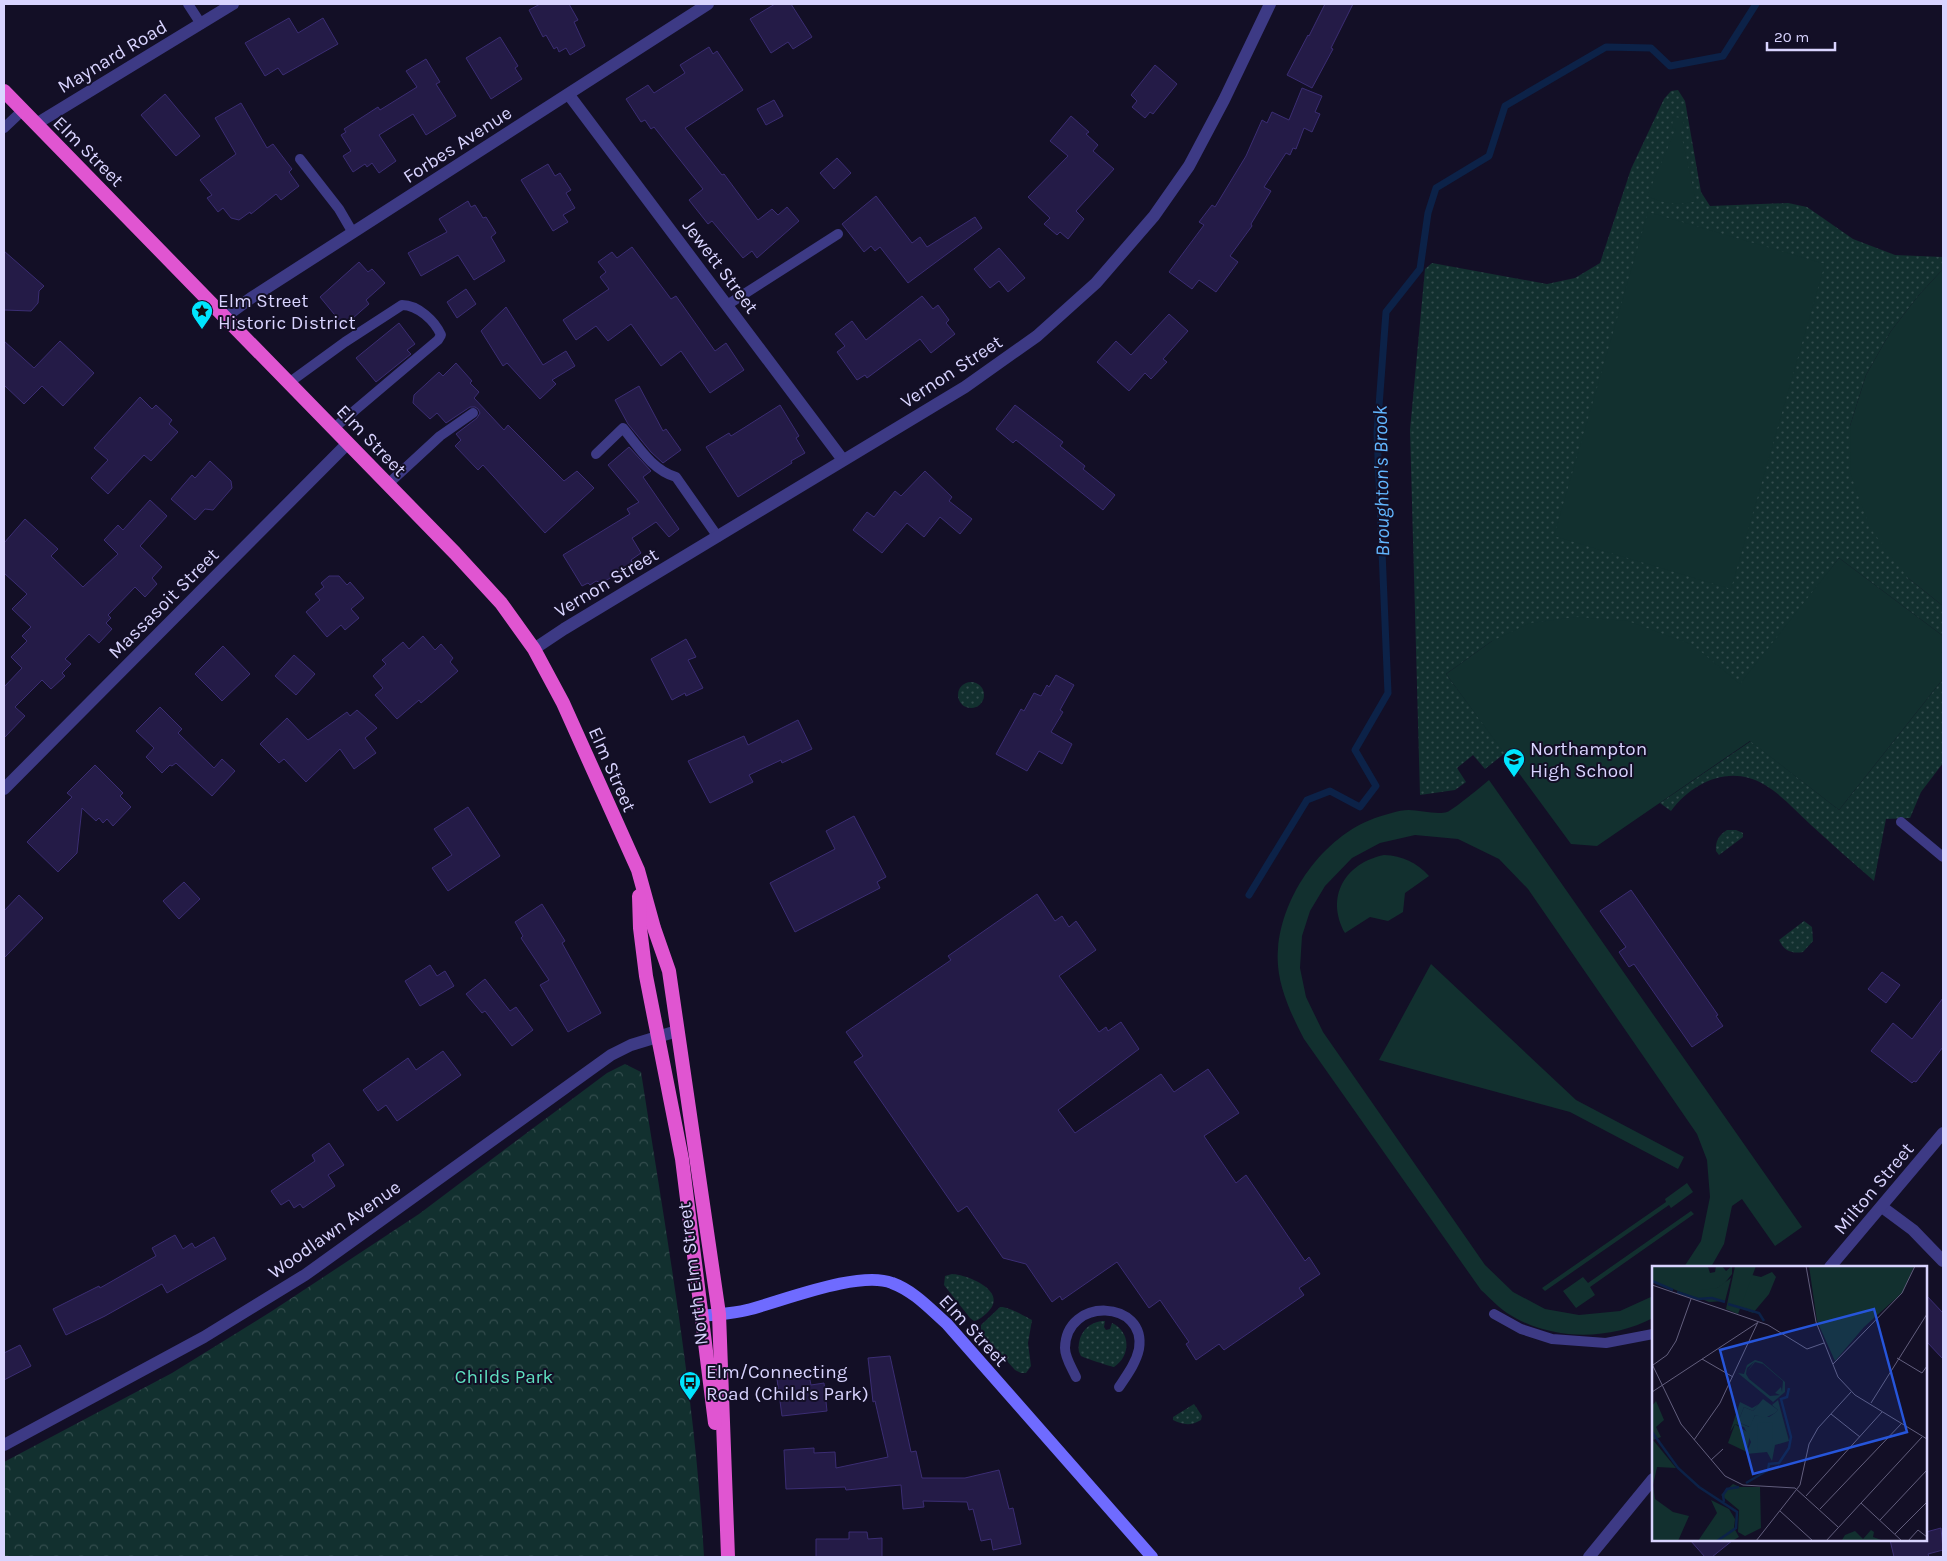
<svg xmlns="http://www.w3.org/2000/svg" width="1947" height="1561" viewBox="0 0 1947 1561" font-family="Karla,sans-serif">
<style>
.grass{fill:url(#grass-dots)}
.park{fill:url(#park-crowns)}
.pitch{fill:#12302f}
.lines{fill:none;stroke-linecap:round;stroke-linejoin:round}
.stream{stroke:#0c2248;stroke-width:7}
.building{fill:#241b47;stroke:#3b2d73}
.service{stroke:#3d3a85;stroke-width:10}
.minor{stroke:#3d3a85;stroke-width:12}
.tertiary{stroke:#3d3a85;stroke-width:12}
.secondary{stroke:#6f6bff;stroke-width:12}
.trunk{stroke:#e055d1;stroke-width:14}
.labels{text-anchor:middle;stroke-width:4;stroke-linejoin:round;paint-order:stroke}
.street-label{font-size:19px;fill:#d9d4ff;stroke:#130f26}
.poi-label{font-size:19px;fill:#d9d4ff;stroke:#130f26;text-anchor:start}
.park-label{font-size:19px;fill:#5fe0c0;stroke:#130f26}
.water-label{font-size:20px;font-style:italic;fill:#62b6ff;stroke:#130f26}
.inset-river{fill:none;stroke:#0c2248;stroke-width:2.5}
.inset-road{fill:none;stroke:#625e7d;stroke-width:1}
.view{fill:#2655da;fill-opacity:0.15;stroke:#2655da;stroke-width:2.5}
.inset-edge{fill:none;stroke:#d9d4ff;stroke-width:2.5}
</style>
<defs>
<pattern id="grass-dots" width="8" height="8" patternUnits="userSpaceOnUse" patternTransform="scale(1.25)"><rect width="8" height="8" fill="#12302f"/><path d="M2 2h.1M6 6h.1" fill="none" stroke="#344d4e" stroke-width="1.8" stroke-linecap="round"/></pattern>
<pattern id="park-crowns" width="20" height="18" patternUnits="userSpaceOnUse" patternTransform="scale(1.25)"><rect width="20" height="18" fill="#12302f"/><path d="M2 6a3 3 0 1 1 6 0M12 15a3 3 0 1 1 6 0" fill="none" stroke="#344d4e"/></pattern>
</defs>
<rect width="100%" height="100%" fill="#130f26"/>
<!-- grass -->
<g class="grass">
<path d="M1678 90 1685 101 1701 192 1710 206 1788 203 1807 207 1853 239 1895 255 1943 257V269L1918 296 1891 331 1866 375 1850 426 1908 578 1943 606V636L1839 558 1743 687 1492 641 1446 674 1505 753 1485 769 1473 755 1457 768 1466 782 1455 790 1420 795 1410 430 1425 269 1432 263 1547 284 1575 278 1600 263 1631 169 1664 99 1671 91Z"/>
<path d="M1943 679V763L1921 792 1910 818 1886 819 1874 881C1853 863 1832 844 1811 825 1797 812 1782 795 1765 785 1730 764 1693 782 1671 811L1660 803 1751 741 1839 810Z"/>
<circle cx="971" cy="695" r="13"/>
<path d="M1727 830H1736L1743 833V837L1719 855 1716 851C1715 841 1719 835 1727 830Z"/>
<path d="M1804 921 1812 927 1813 941 1803 952C1792 954 1784 951 1779 940Z"/>
<path d="M952 1274C969 1275 1010 1292 987 1313 983 1316 980 1320 974 1321L970 1318 944 1285 945 1276Z"/>
<path d="M1000 1307C1007 1306 1025 1316 1032 1320L1028 1343 1031 1366 1026 1373H1021L1015 1370 981 1332V1325Z"/>
<path d="M1102 1321H1105L1104 1327 1106 1330 1110 1329 1112 1323C1131 1332 1131 1356 1114 1367 1112 1367 1082 1357 1081 1356 1080 1355 1080 1353 1079 1352 1077 1336 1086 1323 1102 1321Z"/>
<path d="M1194 1404 1202 1416 1201 1420C1191 1426 1183 1425 1173 1420V1417Z"/>
</g>
<!-- park -->
<path class="park" d="M625 1064 641 1072C666 1233 695 1394 704 1557H4V1462L172 1373 272 1311 419 1214 532 1129 607 1073Z"/>
<!-- pitch -->
<g class="pitch">
<path d="M1673 117 1684 118 1683 129H1680L1696 201C1678 206 1665 204 1647 196L1676 129 1672 128Z"/>
<path d="M1648 212 1825 264 1731 589 1554 536Z"/>
<path d="M1943 269V606L1908 578 1870 528 1851 475 1850 426 1866 375 1891 331 1918 296Z"/>
<path d="M1839 558 1943 636V679L1839 810 1750 741 1597 846 1571 844 1446 674 1492 641 1530 623 1577 617 1628 621 1693 645 1740 684Z"/>
<path d="M1489 780 1802 1227 1775 1246 1742 1199 1732 1206 1724 1244 1711 1267H1684L1701 1241 1710 1197 1707 1160 1697 1134 1528 889 1499 859 1458 839 1415 835 1380 843 1352 858 1325 886 1310 911 1302 936 1300 968 1306 997 1323 1032 1485 1265 1513 1292 1545 1309 1579 1315 1620 1311 1653 1296V1318C1609 1341 1550 1341 1507 1313 1498 1307 1490 1298 1481 1290L1304 1039C1290 1012 1275 981 1278 949 1282 895 1323 837 1375 818 1385 815 1398 810 1409 810 1419 810 1437 815 1447 812 1453 810 1482 786 1489 780Z"/>
<path d="M1384 855C1403 856 1416 862 1429 876L1405 893 1403 912 1388 921 1370 917 1345 933C1325 897 1345 863 1384 855Z"/>
<path d="M1431 964 1576 1100 1684 1157 1678 1169 1570 1112 1379 1060Z"/>
<path d="M1687 1183 1693 1192 1671 1208 1669 1205 1545 1291 1542 1288 1666 1202 1665 1199Z"/>
<path d="M1691 1211 1694 1214 1590 1287 1595 1295 1576 1308 1563 1291 1583 1277 1588 1283Z"/>
</g>
<g class="lines">
<!-- stream -->
<path class="stream" d="M1249 895 1307 800 1330 791 1360 807 1376 786 1355 750 1388 693 1377 433 1386 312 1420 269 1428 213 1436 188 1489 156 1505 106 1606 47 1651 48 1670 66 1723 56 1756 4"/>
</g>
<!-- building -->
<g class="building">
<path d="M540 4H569L578 20 574 22 585 46 570 55 566 48 559 52 557 47 554 49 546 35 543 37 529 10Z"/>
<path d="M775 4H791L812 37 793 49 788 42 771 53 750 19Z"/>
<path d="M1325 4H1353L1331 48 1333 49 1312 88 1287 75 1308 35 1309 36Z"/>
<path d="M289 18 298 33 323 18 338 44 283 75 278 68 265 76 245 43Z"/>
<path d="M500 37 518 66 515 68 522 79 491 99 466 58Z"/>
<path d="M709 47 713 54 717 51 743 90 685 128 722 175 724 174 758 220 772 209 778 215 787 207 799 221 757 258 752 251 743 258 712 221 708 224 689 200 703 189 654 127 651 129 645 120 641 122 626 99 648 85 654 93 685 73 680 65Z"/>
<path d="M426 59 440 82 436 84 456 116 426 135 413 114 379 135 396 161 379 173 372 163 367 167 365 164 353 172 343 156 351 151 341 135 346 132 344 129 378 107 380 110 417 87 406 71Z"/>
<path d="M1155 65 1177 84 1153 114 1150 112 1145 118 1132 107 1137 101 1131 95Z"/>
<path d="M1302 88 1322 96 1315 112 1320 114 1312 132 1304 128 1296 149 1293 148 1290 155 1286 153 1264 187 1271 191 1251 224 1252 226 1230 256 1238 262 1216 292 1199 280 1192 289 1169 272 1204 225 1199 222 1212 205 1215 207 1246 156 1262 120 1267 123 1272 112 1289 120Z"/>
<path d="M165 94 200 136 176 156 141 115Z"/>
<path d="M774 100 783 116 766 125 757 109Z"/>
<path d="M241 103 267 148 273 144 292 169 289 172 299 186 281 200 276 194 251 214 250 212 239 220 231 218 223 208 218 212 207 198 212 195 200 180 236 154 215 118Z"/>
<path d="M1071 116 1089 132 1086 134 1098 145 1093 151 1114 169 1076 211 1084 219 1068 239 1060 232 1057 235 1044 224 1050 218 1028 197 1068 156 1050 141Z"/>
<path d="M837 158 851 173 834 189 820 173Z"/>
<path d="M548 164 555 176 560 173 571 190 566 193 575 208 563 215 568 222 553 231 521 180Z"/>
<path d="M876 196 912 243 920 237 927 247 975 217 982 228 908 283 880 247 875 251 871 246 864 252 842 224Z"/>
<path d="M468 201 471 207 475 205 483 218 486 217 496 233 491 237 505 261 474 280 458 255 421 276 408 253 447 232 439 219Z"/>
<path d="M632 247 671 299 676 296 715 351 726 343 744 370 710 393 681 351 661 366 631 324 608 341 596 326 576 340 563 320 609 289 600 277 606 272 598 262 612 252 617 258Z"/>
<path d="M999 248 1025 278 1008 292 999 281 990 288 974 269Z"/>
<path d="M4 251 44 286 39 291 38 303 31 311 4 310Z"/>
<path d="M359 262 368 272 372 269 385 283 366 300 369 304 344 326 320 297Z"/>
<path d="M466 289 476 304 457 318 447 302Z"/>
<path d="M922 296 933 309 938 305 949 320 946 323 955 334 931 353 920 339 867 378 865 375 857 380 837 352 845 346 835 334 852 321 866 340Z"/>
<path d="M506 307 543 365 566 351 575 366 552 380 556 384 540 399 507 363 503 366 481 331Z"/>
<path d="M1169 314 1188 331 1163 359 1167 362 1151 379 1145 373 1129 391 1097 362 1116 341 1131 355Z"/>
<path d="M399 323 415 344 407 350 411 354 376 382 356 358Z"/>
<path d="M4 341 34 368 60 341 94 373 63 406 42 386 24 404 4 385Z"/>
<path d="M456 363 472 381 470 383 479 392 474 398 504 430 508 425 564 481 577 471 594 488 545 533 483 465 478 470 455 446 461 440 456 434 477 418 480 413 478 409 475 407H470L446 423 437 413 430 419 413 403 414 395 439 372 443 376Z"/>
<path d="M639 386 663 431 666 429 681 450 663 463 651 452 628 424 615 400Z"/>
<path d="M140 397 152 409 156 405 172 420 169 424 178 432 151 461 144 455 108 494 91 478 108 460 94 448Z"/>
<path d="M780 405 799 436 796 438 805 453 791 461 792 463 738 497 706 447 729 433 731 436Z"/>
<path d="M1015 405 1063 442 1060 446 1085 466 1083 469 1115 495 1103 510 1016 440 1013 443 996 429Z"/>
<path d="M629 447 651 471 643 477 679 529 669 537 656 522 632 538 641 553 631 560 633 564 602 583 596 581 590 585 588 583 582 586 563 555 630 514 627 509 639 502 608 465Z"/>
<path d="M210 461 231 481 232 488 213 510 205 509 195 520 171 499 192 475 195 478Z"/>
<path d="M925 471 952 497 949 501 972 519 960 534 940 517 924 537 907 523 882 553 853 530 867 512 874 517 895 491 901 496Z"/>
<path d="M150 500 167 516 140 546 162 567 152 578 157 584 145 597 135 587 108 615 111 618 106 623 112 629 99 643 89 634 65 659 71 664 62 673 65 676 51 689 42 680 15 707 25 716 4 738V687L22 668 11 657 27 641 22 636 31 627 12 609 27 594 4 573V543L25 519 58 549 51 556 83 587 118 554 104 540 118 525 123 530Z"/>
<path d="M329 576H339L347 585 350 582 364 598 351 609 359 618 345 630 341 625 327 637 306 612 320 600 315 594 324 587 321 583Z"/>
<path d="M423 636 435 650 441 644 453 658 450 662 458 671 421 703 419 700 397 719 375 695 383 688 373 676 386 664 382 660 403 642 409 649Z"/>
<path d="M686 639 696 657 688 660 703 688 686 696 685 693 672 700 651 659Z"/>
<path d="M223 646 250 674 222 701 195 674Z"/>
<path d="M294 655 315 674 296 695 275 676Z"/>
<path d="M1056 675 1074 685 1060 710 1063 712 1051 732 1072 744 1062 764 1039 751 1027 771 996 754 1021 709 1024 711 1034 693 1041 696 1047 685 1049 687Z"/>
<path d="M160 707 182 729 178 733 214 768 222 759 235 771 212 796 176 763 172 766 170 765 162 773 146 757 154 748 136 731Z"/>
<path d="M357 710 377 728 365 738 376 753 354 769 340 749 306 782 284 759 279 763 260 744 287 718 308 740 347 712 350 716Z"/>
<path d="M798 720 812 749 782 763 781 760 749 775 753 782 710 803 688 761 744 736 748 745Z"/>
<path d="M95 765 123 793 120 796 131 807 113 826 107 819 103 823 99 818 96 821 82 808 77 853 58 872 27 842 72 797 67 793Z"/>
<path d="M468 807 500 856 448 891 432 868 452 855 434 829Z"/>
<path d="M854 816 886 877 877 882 880 888 795 932 770 883 835 849 826 831Z"/>
<path d="M184 882 200 899 179 919 163 901Z"/>
<path d="M1631 890 1718 1015 1716 1016 1723 1026 1692 1047 1634 964 1629 967 1619 952 1626 947 1600 911Z"/>
<path d="M1037 894 1055 921 1062 916 1069 927 1076 921 1096 950 1059 976 1099 1032 1106 1027 1108 1031 1121 1022 1139 1049 1058 1110 1075 1133 1161 1074 1174 1092 1208 1069 1239 1113 1204 1136 1236 1183 1246 1175 1305 1261 1309 1257 1320 1274 1299 1288 1304 1295 1224 1350 1219 1344 1196 1360 1186 1344 1189 1342 1160 1300 1149 1308 1117 1262 1062 1300 1060 1296 1052 1302 1026 1264 1003 1258 967 1206 958 1212 854 1062 863 1056 846 1032 951 960 948 956Z"/>
<path d="M19 895 43 918 4 958V911Z"/>
<path d="M542 904 565 941 562 943 601 1013 568 1032 540 985 549 980 521 938 523 936 515 922Z"/>
<path d="M430 965 437 976 445 971 454 986 420 1006 405 981Z"/>
<path d="M1882 972 1900 985 1886 1003 1868 989Z"/>
<path d="M485 979 510 1011 516 1007 533 1030 512 1046 485 1011 482 1013 466 994Z"/>
<path d="M1943 998V1047L1916 1082 1914 1081 1912 1083 1871 1051 1893 1023 1912 1039Z"/>
<path d="M443 1051 461 1075 397 1121 386 1105 378 1111 363 1090 408 1058 416 1070Z"/>
<path d="M329 1143 344 1165 328 1175 335 1186 303 1208 300 1204 294 1208 289 1200 281 1205 271 1191 315 1161 312 1155Z"/>
<path d="M175 1235 183 1249 192 1243 195 1248 214 1237 226 1259 167 1293 162 1284 105 1316 66 1335 53 1309 99 1286 100 1288 156 1256 152 1248Z"/>
<path d="M1926 1295 1943 1313V1359L1926 1341Z"/>
<path d="M20 1345 31 1366 4 1380V1353Z"/>
<path d="M890 1356 911 1452 916 1451 922 1478H965L999 1470 1009 1509 1013 1508 1021 1544 993 1550 991 1539 981 1541 973 1509 969 1510 967 1502 923 1501 924 1507 903 1509 901 1485 846 1490 845 1487 786 1489 784 1450 814 1448V1453L835 1452 836 1468 888 1457 875 1401 873 1402 868 1358Z"/>
<path d="M809 1375 811 1385 824 1383 827 1411 782 1416 777 1379Z"/>
<path d="M1941 1528 1943 1550 1928 1554 1929 1557H1894L1890 1540H1926V1532Z"/>
<path d="M849 1532H867L868 1539 882 1538V1557H816V1539H849Z"/>
<path d="M1690 1540H1733L1712 1557H1705Z"/>
</g>
<g class="lines">
<!-- service -->
<g class="service">
<path d="M188 4 201 24"/>
<path d="M4 128 23 110"/>
<path d="M300 159 339 209 353 233"/>
<path d="M727 305 838 234"/>
<path d="M290 382 345 342 402 305C418 305 435 321 441 335L438 340 334 428"/>
<path d="M596 454 623 428C638 446 652 470 676 477L718 537"/>
<path d="M388 484 440 436 473 413"/>
<path d="M1901 822 1943 857"/>
<path d="M1494 1314 1521 1329 1552 1339 1606 1343 1653 1334"/>
<path d="M1076 1377C1072 1368 1065 1358 1065 1348 1066 1296 1147 1300 1139 1349 1136 1363 1127 1375 1119 1387"/>
</g>
<!-- minor -->
<g class="minor">
<path d="M569 95 843 460"/>
<path d="M36 124 233 4"/>
<path d="M225 317 251 298 708 4"/>
<path d="M534 649 564 629 965 387 1037 336 1096 283 1154 216 1189 166 1224 100 1270 4"/>
<path d="M4 789 348 443"/>
<path d="M1882 1207 1913 1230 1943 1261"/>
<path d="M1830 1267 1943 1133"/>
<path d="M1589 1557 1653 1479"/>
</g>
<!-- tertiary -->
<path class="tertiary" d="M4 1445 204 1337 305 1275 611 1055 631 1045 677 1031"/>
<!-- secondary -->
<path class="secondary" d="M701 1316C716 1314 732 1314 747 1310 783 1301 859 1270 892 1283 914 1291 930 1309 947 1324L1152 1557"/>
<!-- trunk -->
<g class="trunk">
<path d="M4 91 455 553 501 603 534 649 563 703 638 870 654 928 669 971 719 1314 728 1557"/>
<path d="M639 896 640 928 646 976 682 1159 715 1423"/>
</g>
</g>
<!-- icons -->
<defs>
<g id="sight-pin" transform="scale(1.125)"><path d="M0 17L-7.5 6A9.5 9.5 0 1 1 7.5 6Z" fill="#00e5ff" stroke="#130f26"/><path d="M0-6L1.8-2.2L6-1.7L2.9 1.2L3.7 5.4L0 3.3L-3.7 5.4L-2.9 1.2L-6-1.7L-1.8-2.2Z" fill="#111"/></g>
<g id="school-pin" transform="scale(1.125)"><path d="M0 17L-7.5 6A9.5 9.5 0 1 1 7.5 6Z" fill="#00e5ff" stroke="#130f26"/><path d="M0-5L7-2L0 1L-7-2ZM-4 1L0 2.5L4 1V4Q0 6-4 4Z" fill="#111"/></g>
<g id="bus-pin" transform="scale(1.125)"><path d="M0 17L-7.5 6A9.5 9.5 0 1 1 7.5 6Z" fill="#00e5ff" stroke="#130f26"/><path d="M-5-6H5V4H4V6H2V4H-2V6H-4V4H-5ZM-3.5-4V0h7V-4ZM-3.5 1.2v1.5H-2V1.2ZM2 1.2v1.5H3.5V1.2Z" fill="#111"/></g>
</defs>
<g fill-rule="evenodd">
<use href="#sight-pin" x="202" y="311"/>
<use href="#school-pin" x="1514" y="759"/>
<use href="#bus-pin" x="690" y="1382"/>
</g>
<g class="labels">
<!-- street labels -->
<g class="street-label">
<text transform="translate(112 56) rotate(-31)" y="7">Maynard Road</text>
<text transform="translate(457 144) rotate(-33)" y="7">Forbes Avenue</text>
<text transform="translate(89 151) rotate(45)" y="7">Elm Street</text>
<text transform="translate(721 266) rotate(53)" y="7">Jewett Street</text>
<text transform="translate(951 371) rotate(-33)" y="7">Vernon Street</text>
<text transform="translate(372 440) rotate(46)" y="7">Elm Street</text>
<text transform="translate(606 582) rotate(-31)" y="7">Vernon Street</text>
<text transform="translate(163 603) rotate(-45)" y="7">Massasoit Street</text>
<text transform="translate(613 769) rotate(66)" y="7">Elm Street</text>
<text transform="translate(1873 1188) rotate(-50)" y="7">Milton Street</text>
<text transform="translate(334 1229) rotate(-35)" y="7">Woodlawn Avenue</text>
<text transform="translate(692 1274) rotate(-97)" y="7">North Elm Street</text>
<text transform="translate(974 1330) rotate(47)" y="7">Elm Street</text>
</g>
<!-- poi labels -->
<g class="poi-label">
<text x="218" y="307">Elm Street<tspan x="218" dy="22">Historic District</tspan></text>
<text x="1530" y="755">Northampton<tspan x="1530" dy="22">High School</tspan></text>
<text x="706" y="1378">Elm/Connecting<tspan x="706" dy="22">Road (Child's Park)</tspan></text>
</g>
<!-- park labels -->
<g class="park-label">
<text x="504" y="1383">Childs Park</text>
</g>
<!-- water labels -->
<g class="water-label">
<text transform="translate(1381 481) rotate(-91)" y="7">Broughton's Brook</text>
</g>
</g>
<!-- overview -->
<g transform="translate(1652 1266)">
<rect width="275" height="275" fill="#130f26"/>
<path d="M126 134 137 175 123 179 120 195 115 186 94 188 99 176 92 161 83 158 78 166 88 136 100 142 107 138 101 145 92 141 86 156 97 161 103 149 117 151 123 147 126 144 120 139Z" fill="#12302f"/>
<path d="M0 0H51L56 1 58 7 63 6 64 0H70L74 5 80 0V8L72 18 47 33 0 15ZM4 135 12 154 4 161 9 171 1 174 24 202 5 201 1 219 3 233 21 246 37 250 26 275H0V140ZM81 218 88 221H108L109 262 93 270 86 266 87 244 69 229ZM59 234 77 243 83 253 82 262 87 271 80 275H46L65 247ZM219 264 222 266 221 271 232 275 190 274 193 269 203 265 211 273Z" fill="#12302f"/>
<path d="M120 6 124 11 117 28 101 47 80 39 91 7 109 11ZM79 12 73 35 57 36 43 30 49 24 65 22Z" fill="#12302f"/>
<path d="M83 0H104L86 48 74 43ZM157 0H262L251 26 212 61 183 95 165 55Z" fill="#12302f"/>
<path d="M103 94 110 96 133 116V126L121 136 86 107 92 108 95 99ZM102 96 95 106 103 96 111 98 131 115 130 126 129 121 123 127 128 129 118 130 97 113 94 108 95 102ZM111 133 126 144 123 147 113 152 103 149 98 161 86 156 92 141 101 145ZM106 156 121 157 120 184H105ZM83 158 98 168 95 186 76 177Z" fill="#12302f" fill-rule="evenodd"/>
<path class="inset-river" d="M0 15 21 24M25 26 46 33 60 32 73 36M76 38 107 47 112 55M0 166 26 202 47 221 85 246 84 262 65 275M94 217 116 204 117 198 127 197 137 182 139 171 129 133 135 131 137 122M72 236 71 229 75 223 87 221"/>
<path class="inset-road" d="M154 0 164 56 186 111 203 129 275 173M0 19 116 59 155 83 172 77M245 92 270 107 275 100M50 93 81 111M0 98 29 158 73 210 91 219 143 222 186 261M181 98 250 27 263 0M1 99 15 89 24 75 39 33M0 126 105 57M219 137 275 48M179 148 208 171M42 174 68 137 106 56M59 194 71 183M154 230 230 146M209 237 250 275M168 243 250 157M128 245 161 275M228 254 275 204M243 268 275 236M104 275 148 219 157 178 166 162 199 126M174 275 270 171M256 275 266 264 275 271"/>
<path class="view" d="M222 43 255 166 101 208 68 84Z"/>
<rect width="275" height="275" class="inset-edge"/>
</g>
<!-- border -->
<rect width="1947" height="1561" fill="none" stroke="#d9d4ff" stroke-width="10"/>
<!-- scale -->
<path d="M1767 42v8h68v-8" fill="none" stroke="#d9d4ff" stroke-width="2.5"/>
<text x="1774" y="42" font-size="15" fill="#d9d4ff" stroke="#130f26" stroke-width="4" paint-order="stroke">20 m</text>
</svg>
